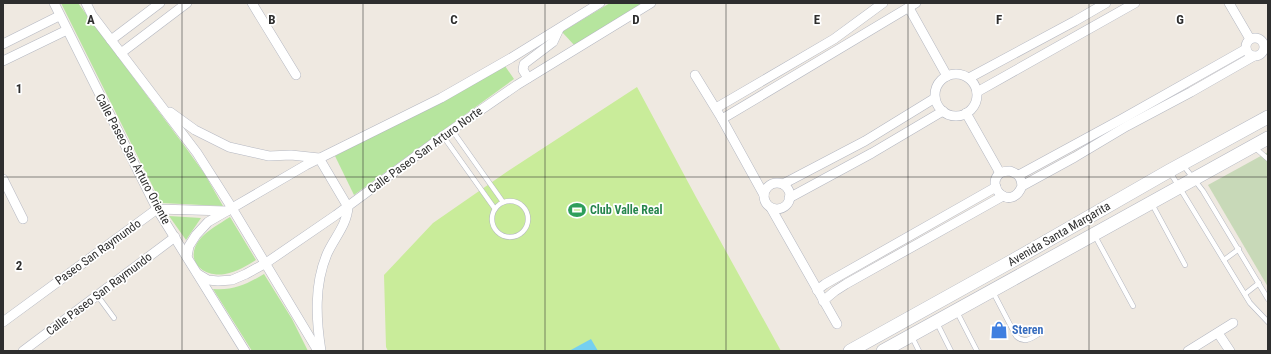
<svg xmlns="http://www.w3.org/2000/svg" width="1271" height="354" viewBox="0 0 1271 354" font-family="'Roboto Condensed',sans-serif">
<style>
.green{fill:#b6e59e}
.cemetery{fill:#c8d9b8}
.pitch{fill:#c9ec9a}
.water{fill:#75cff0}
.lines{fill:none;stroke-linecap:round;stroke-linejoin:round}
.service-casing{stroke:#b4b7c1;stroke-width:5.5}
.minor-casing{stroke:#b4b7c1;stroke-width:10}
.secondary-casing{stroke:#b4b7c1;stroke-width:14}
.service{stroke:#fff;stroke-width:4.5}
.minor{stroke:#fff;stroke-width:9}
.secondary{stroke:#fff;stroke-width:13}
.grid{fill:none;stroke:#2e2e2e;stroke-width:1;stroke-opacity:0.55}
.labels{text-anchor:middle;stroke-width:3.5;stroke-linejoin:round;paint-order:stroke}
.street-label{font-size:12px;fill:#2e2e2e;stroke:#fff}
.leisure-label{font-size:12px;font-weight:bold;fill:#27864d;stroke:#fff;text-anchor:start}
.shop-label{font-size:12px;font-weight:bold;fill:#366cbe;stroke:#fff;text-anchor:start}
.grid-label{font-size:13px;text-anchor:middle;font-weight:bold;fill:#2e2e2e;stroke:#fff;stroke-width:3.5;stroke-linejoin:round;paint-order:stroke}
</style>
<rect width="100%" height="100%" fill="#efe9e1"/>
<!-- green -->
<g class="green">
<path d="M61 3H78L186 148 204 173 223 206 161 203Z"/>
<path d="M610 3H648L576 47 562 32Z"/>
<path d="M505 66 514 79 354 195 335 156Z"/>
<path d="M169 216 201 218 186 240Z"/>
<path d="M230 217 256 260C246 266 237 272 225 274 203 278 183 260 200 239 208 230 219 224 230 217Z"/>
<path d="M264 274 292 319 308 351H252L213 289C233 291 247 284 264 274Z"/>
</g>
<!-- cemetery -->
<path class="cemetery" d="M1268 152V287L1208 185Z"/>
<!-- pitch -->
<path class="pitch" d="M637 87 696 197 781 351H388L386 347 384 275 433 223 508 171Z"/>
<!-- water -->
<path class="water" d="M591 339 598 351H569Z"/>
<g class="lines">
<!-- service casing -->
<g class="service-casing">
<g id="service">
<path d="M452 130 503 202"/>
<path d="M443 136 495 209"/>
<path d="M1254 147 1268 159"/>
<path d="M1183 165 1203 191 1268 299"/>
<path d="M1170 172 1250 303 1268 322"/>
<circle cx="510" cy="219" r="18"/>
<path d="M1152 204 1185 265"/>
<path d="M1095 236 1133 306"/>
<path d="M1224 260 1239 249"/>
<path d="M993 292 1016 336C1025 345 1033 337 1042 332"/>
<path d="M1245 294 1259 283"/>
<path d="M97 295 114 318"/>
<path d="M957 312 977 351"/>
<path d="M937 323 951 351"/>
<path d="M912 337 919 351"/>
</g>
</g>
<!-- minor casing -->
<g class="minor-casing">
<g id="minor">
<path d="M54 3 157 209 245 351"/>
<path d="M86 3 92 15 197 153 232 208 318 351"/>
<path d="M252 3 296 75"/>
<path d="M1229 3 1250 39"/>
<path d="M909 8 947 76"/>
<circle cx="1255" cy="47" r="9"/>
<path d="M111 40 160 3"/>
<path d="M3 44 59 16"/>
<path d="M121 53 187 3"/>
<path d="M3 61 67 30"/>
<circle cx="956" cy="95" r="21"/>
<path d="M695 75 722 119 764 195"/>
<path d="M528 78 523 70 524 64 553 42 559 29"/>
<path d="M969 78 1075 21 1106 3"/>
<path d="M977 92 1135 3"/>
<path d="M716 108 834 39 883 3"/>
<path d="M170 112 195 130 229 147 269 156 291 155 319 158 348 207C347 225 334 238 327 254 314 285 316 319 321 351"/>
<path d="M966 113 1000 173"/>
<path d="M722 119 916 3"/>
<path d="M1019 175 1122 119 1246 49"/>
<path d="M3 179 23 219"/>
<circle cx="777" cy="196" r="13"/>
<path d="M783 184 865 141 935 98"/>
<path d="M1022 186C1021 176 1018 174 1010 171 1007 171 1002 172 1000 173 984 186 1011 213 1022 186L1075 157 1127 126 1191 92 1254 56"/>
<path d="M789 198 872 153 943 111"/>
<path d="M771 208 837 324"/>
<path d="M187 257 189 246 196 235 208 222 227 211 306 165 441 98 511 58 600 3"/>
<path d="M198 274 208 280 218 281 232 280 246 274 266 263 336 215 443 136 517 85 651 3"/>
<path d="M817 290 825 284 996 187"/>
<path d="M823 301 835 291 846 284 1003 196"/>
<path d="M3 322 157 209 227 211"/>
<path d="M1218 333 1230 351"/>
<path d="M23 351 175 237"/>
<path d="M1188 351 1233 323"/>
</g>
</g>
<!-- secondary casing -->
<g class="secondary-casing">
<g id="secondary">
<path d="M850 351 1012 261 1169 171 1268 117"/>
<path d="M883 351 1268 138"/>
</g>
</g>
<!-- service -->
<use href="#service" class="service"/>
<!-- minor -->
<use href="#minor" class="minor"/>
<!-- secondary -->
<use href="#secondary" class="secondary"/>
</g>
<!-- grid -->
<path class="grid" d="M182 3V351M363 3V351M545 3V351M726 3V351M908 3V351M1089 3V351M3 177H1268"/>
<!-- icons -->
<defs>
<g id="stadium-bare" transform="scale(1.38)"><path d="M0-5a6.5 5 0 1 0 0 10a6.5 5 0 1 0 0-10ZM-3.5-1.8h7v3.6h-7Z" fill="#2e9e5b" stroke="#fff" stroke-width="2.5" paint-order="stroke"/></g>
<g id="shop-bare" transform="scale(1.38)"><path d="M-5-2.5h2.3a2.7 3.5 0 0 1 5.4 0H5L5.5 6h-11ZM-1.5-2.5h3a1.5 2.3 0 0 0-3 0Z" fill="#3f7fe0" stroke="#fff" stroke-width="2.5" paint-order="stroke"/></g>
</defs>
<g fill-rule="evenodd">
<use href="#stadium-bare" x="577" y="210"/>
<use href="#shop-bare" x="999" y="330"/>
</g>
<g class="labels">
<!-- street labels -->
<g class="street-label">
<text transform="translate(425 150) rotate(-36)" y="4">Calle Paseo San Arturo Norte</text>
<text transform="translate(133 159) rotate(62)" y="4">Calle Paseo San Arturo Oriente</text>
<text transform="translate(1059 234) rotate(-30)" y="4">Avenida Santa Margarita</text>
<text transform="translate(98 252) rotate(-36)" y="4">Paseo San Raymundo</text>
<text transform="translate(99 294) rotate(-37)" y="4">Calle Paseo San Raymundo</text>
</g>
<!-- leisure labels -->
<g class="leisure-label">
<text x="590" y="214">Club Valle Real</text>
</g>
<!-- shop labels -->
<g class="shop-label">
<text x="1012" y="334">Steren</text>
</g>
</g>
<g class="grid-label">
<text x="91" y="24">A</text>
<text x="272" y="24">B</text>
<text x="454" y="24">C</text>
<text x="636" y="24">D</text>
<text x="817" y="24">E</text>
<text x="999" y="24">F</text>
<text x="1180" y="24">G</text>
<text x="19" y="93">1</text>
<text x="19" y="270">2</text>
</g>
<!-- border -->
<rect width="1271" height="354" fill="none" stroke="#2e2e2e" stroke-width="8"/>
</svg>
